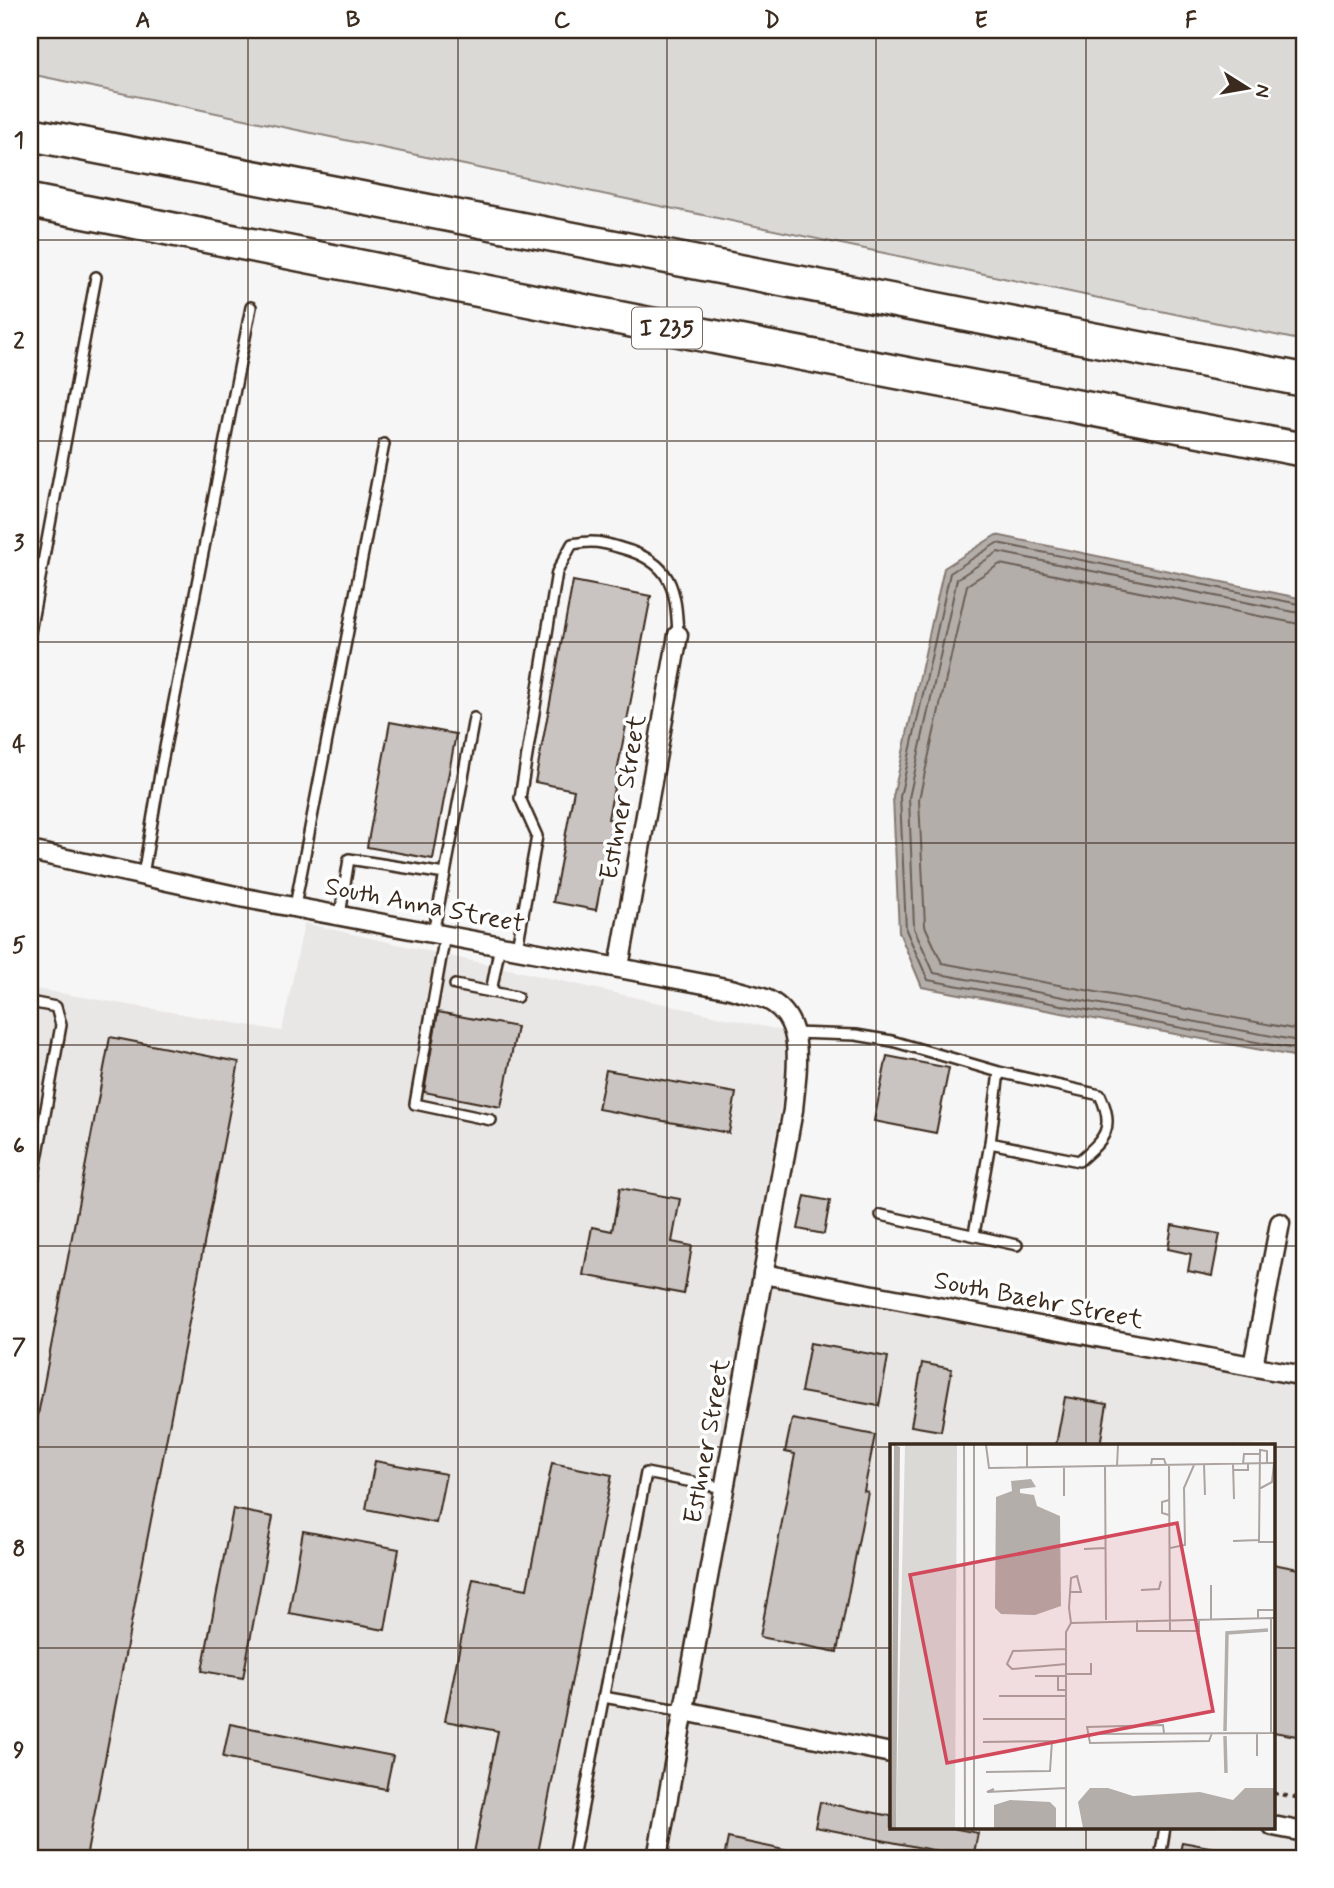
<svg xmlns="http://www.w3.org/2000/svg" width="1334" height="1888" viewBox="0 0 1334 1888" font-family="Mynerve,sans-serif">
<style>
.built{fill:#e9e7e6;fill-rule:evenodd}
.green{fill:#dbd9d6;stroke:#8b827a;stroke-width:2}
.water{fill:#b4aeaa;stroke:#847972;stroke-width:2}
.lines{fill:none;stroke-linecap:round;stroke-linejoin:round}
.shore{stroke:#6b5f56;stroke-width:2}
.building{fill:#c9c3c1;stroke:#3b2a1e;stroke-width:2}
.service-casing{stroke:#3b2a1e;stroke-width:14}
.minor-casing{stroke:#3b2a1e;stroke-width:23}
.motorway-casing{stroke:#3b2a1e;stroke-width:37}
.path{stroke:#3b2a1e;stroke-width:3.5;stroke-dasharray:5 5;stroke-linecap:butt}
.service{stroke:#fff;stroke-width:9}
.minor{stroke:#fff;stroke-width:18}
.motorway{stroke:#fff;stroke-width:32}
.grid{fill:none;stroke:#3b2a1e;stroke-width:2;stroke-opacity:0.55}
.labels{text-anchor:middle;stroke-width:7;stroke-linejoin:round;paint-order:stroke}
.shield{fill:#fff;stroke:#766a62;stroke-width:2}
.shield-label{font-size:24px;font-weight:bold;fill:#3b2a1e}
.street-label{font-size:26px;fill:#3b2a1e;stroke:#fff}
.inset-river{fill:none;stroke:#b4aeaa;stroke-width:3.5}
.inset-road{fill:none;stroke:#aca4a0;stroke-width:2}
.view{fill:#d1495b;fill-opacity:0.15;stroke:#d1495b;stroke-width:3.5}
.inset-edge{fill:none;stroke:#3b2a1e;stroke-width:3.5}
.neatline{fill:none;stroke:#3b2a1e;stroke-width:2.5}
.grid-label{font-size:23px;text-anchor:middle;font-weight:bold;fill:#3b2a1e}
</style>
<rect width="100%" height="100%" fill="#f7f6f6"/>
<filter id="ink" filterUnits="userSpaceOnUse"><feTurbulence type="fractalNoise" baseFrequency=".0143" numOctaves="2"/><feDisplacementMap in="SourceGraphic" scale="14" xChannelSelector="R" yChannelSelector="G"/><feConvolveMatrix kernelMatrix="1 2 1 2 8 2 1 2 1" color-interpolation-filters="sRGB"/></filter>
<g filter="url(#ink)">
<!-- built -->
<g class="built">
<path d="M304 923 793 1033 654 1858H30V988L282 1031Z"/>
<path d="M763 1274 1304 1379V1858H656ZM891 1445H1273V1827H891Z"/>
</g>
<!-- green -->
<path class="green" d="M30 30H1304V341L30 74Z"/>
<!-- water -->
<path class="water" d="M996 535 1304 599V1058L922 987 899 932 893 797 944 568Z"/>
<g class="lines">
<!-- shore -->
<g class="shore">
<path d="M1304 605 997 543 950 573 900 797 906 930 928 980 1304 1051"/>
<path d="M1304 614 998 552 957 579 909 798 914 928 934 973 1304 1042"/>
<path d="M1304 625 1000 564 967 585 919 799 925 926 942 963 1304 1031"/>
</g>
</g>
<!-- building -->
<g class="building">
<path d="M573 581 651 596 608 819 613 820 596 910 553 902 574 790 535 782Z"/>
<path d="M390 722 456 734 433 859 367 847Z"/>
<path d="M438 1012 517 1027 501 1107 424 1092Z"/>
<path d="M110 1037 239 1062 86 1858H30V1457Z"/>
<path d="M887 1056 949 1068 936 1133 874 1121Z"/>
<path d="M606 1070 736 1093 729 1133 598 1109Z"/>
<path d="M620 1188 680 1199 672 1242 692 1246 684 1294 583 1275 592 1227 612 1231Z"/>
<path d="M805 1196 830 1201 824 1234 798 1229Z"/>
<path d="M1172 1225 1220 1234 1212 1276 1188 1271 1191 1254 1168 1249Z"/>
<path d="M810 1343 888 1357 879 1406 801 1392Z"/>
<path d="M922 1363 952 1369 941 1431 911 1426Z"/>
<path d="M1065 1397 1107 1404 1100 1445H1056Z"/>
<path d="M792 1419 875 1435 864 1491 868 1492 837 1652 760 1637 795 1454 785 1452Z"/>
<path d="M375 1461 446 1474 436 1523 366 1509Z"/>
<path d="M552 1463 612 1475 537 1858H473L498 1731 445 1721 473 1579 527 1589Z"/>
<path d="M233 1509 273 1517 243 1678 202 1671Z"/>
<path d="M303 1531 399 1549 385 1630 289 1613Z"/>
<path d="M1273 1564 1304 1570V1701L1297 1736 1273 1732Z"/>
<path d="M230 1724 393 1756 386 1789 223 1757Z"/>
<path d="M820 1802 891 1816V1827H947L978 1833 973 1858 815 1827Z"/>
<path d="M728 1838 793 1852 792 1858H724Z"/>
<path d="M1182 1842 1232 1851V1858H1179Z"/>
</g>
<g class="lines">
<!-- service casing -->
<g class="service-casing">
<g id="service">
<path d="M30 632 96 277"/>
<path d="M445 874 474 718"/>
<path d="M143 875 161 768 251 307"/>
<path d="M295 906 384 444"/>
<path d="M340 915 349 859 445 874 433 933"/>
<path d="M445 935 415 1104 491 1120"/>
<path d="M500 945 491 992 517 997"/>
<path d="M517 948 537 836 520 798 557 572 572 544C593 540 602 542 621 548 672 562 676 588 678 635"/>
<path d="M455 985 491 992"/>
<path d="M30 1002 56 1007 61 1025 30 1198"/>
<path d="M793 1033 856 1035 892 1041 999 1072 1100 1095C1116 1129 1104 1139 1079 1161L990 1143 999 1072"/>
<path d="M881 1215 1017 1245"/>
<path d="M974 1234 990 1143"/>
<path d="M603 1697 684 1711"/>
<path d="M573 1858 646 1473 724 1488"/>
<path d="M1160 1858 1165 1827"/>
</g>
</g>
<!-- minor casing -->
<g class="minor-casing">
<g id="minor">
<path d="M30 851 245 898 731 989C743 993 757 995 768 1000 808 1020 796 1074 793 1110L657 1858"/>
<path d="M619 967 678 635"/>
<path d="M763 1274 1304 1376"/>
<path d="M1253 1366 1280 1223"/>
<path d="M684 1711 891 1753"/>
<path d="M1273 1826 1304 1832"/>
</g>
</g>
<!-- motorway casing -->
<g class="motorway-casing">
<g id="motorway">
<path d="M30 134 1304 380"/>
<path d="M30 201 740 342 1304 450"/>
</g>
</g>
<!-- path -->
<path class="path" d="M1273 1793 1304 1799"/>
<!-- service -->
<use href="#service" class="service"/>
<!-- minor -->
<use href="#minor" class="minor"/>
<!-- motorway -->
<use href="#motorway" class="motorway"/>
</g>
</g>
<!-- grid -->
<path class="grid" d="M248 30V1858M458 30V1858M667 30V1858M876 30V1858M1086 30V1445M30 240H1304M30 441H1304M30 642H1304M30 843H1304M30 1045H1304M30 1246H1304M30 1447H891M1273 1447H1304M30 1648H891M1273 1648H1304M1086 1827V1858"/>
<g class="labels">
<!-- shield labels -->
<rect class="shield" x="632" y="307.5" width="70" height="41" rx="5"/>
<g class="shield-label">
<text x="667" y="336">I 235</text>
</g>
<!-- street labels -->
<g class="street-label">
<text transform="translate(622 797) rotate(-80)" y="9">Esthner Street</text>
<text transform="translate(425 904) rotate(11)" y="9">South Anna Street</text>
<text transform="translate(1039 1299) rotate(11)" y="9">South Baehr Street</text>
<text transform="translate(706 1441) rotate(-80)" y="9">Esthner Street</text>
</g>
</g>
<!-- overview -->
<g transform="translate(890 1444)">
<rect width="385" height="385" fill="#f7f6f6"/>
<path d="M15 1H67L65 384H6Z" fill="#dbd9d6"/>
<path d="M4 1 10 3 6 384H1ZM141 35 146 43 130 45V49L144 51 147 62 170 72 171 162 145 171 111 170 105 164 106 53 122 47 121 37ZM200 344H218L243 352 310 348 343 356 355 344H385V384H193L188 358ZM120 356 160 358 166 364V384H104V361Z" fill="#b4aeaa"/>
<path class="inset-river" d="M335 287 337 189 378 186M335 292 336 329"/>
<path class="inset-road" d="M74 1 75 384M84 1V384M96 1 99 24 385 19M137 1V23M377 19V7L370 6 369 98H385M314 20 315 51M343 20 344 55M353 20 354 10H369M261 21 262 15H274L276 21M279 21 280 187M215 22 216 176M227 22 228 1M343 26H358V20M369 45 382 38 384 19M174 52V23M279 56 272 58V69L279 71M343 97 369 96M280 104 295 101 294 44 304 21M194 105 215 104M251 146 269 145 271 137M181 148H191L187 132 181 134 179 164 181 179M368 174V166H383M321 175V141M247 176V187H309V175M181 179 385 174M176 220 122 225 117 220 123 207 176 205M176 230H201V219M145 232H168M176 232H168V246H176M109 252H176M93 275H176M274 289 273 281 197 283 200 299 319 297 322 289M367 289V312M381 289V174M197 290 385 289M93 298 176 297M96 328 160 327 162 297M104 345 97 348 176 344M176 384V188L181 179"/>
<path class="view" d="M287 79 323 267 57 319 20 131Z"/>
<rect width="385" height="385" class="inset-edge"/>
</g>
<!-- margin -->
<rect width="1334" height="1888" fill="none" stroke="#fff" stroke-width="77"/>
<!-- north arrow -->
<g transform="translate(1247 88) rotate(101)" stroke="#ffffff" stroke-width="5" paint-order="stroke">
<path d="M0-5L12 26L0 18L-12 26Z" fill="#3b2a1e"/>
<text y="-10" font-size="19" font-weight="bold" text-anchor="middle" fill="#3b2a1e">N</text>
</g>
<rect x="38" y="38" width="1258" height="1812" class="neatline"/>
<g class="grid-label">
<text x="143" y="27">A</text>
<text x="353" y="27">B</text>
<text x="562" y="27">C</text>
<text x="772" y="27">D</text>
<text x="981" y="27">E</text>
<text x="1191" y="27">F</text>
<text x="19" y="147">1</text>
<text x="19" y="348">2</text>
<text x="19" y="550">3</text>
<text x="19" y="751">4</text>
<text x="19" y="952">5</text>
<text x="19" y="1153">6</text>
<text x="19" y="1354">7</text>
<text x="19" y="1556">8</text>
<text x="19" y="1757">9</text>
</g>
</svg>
